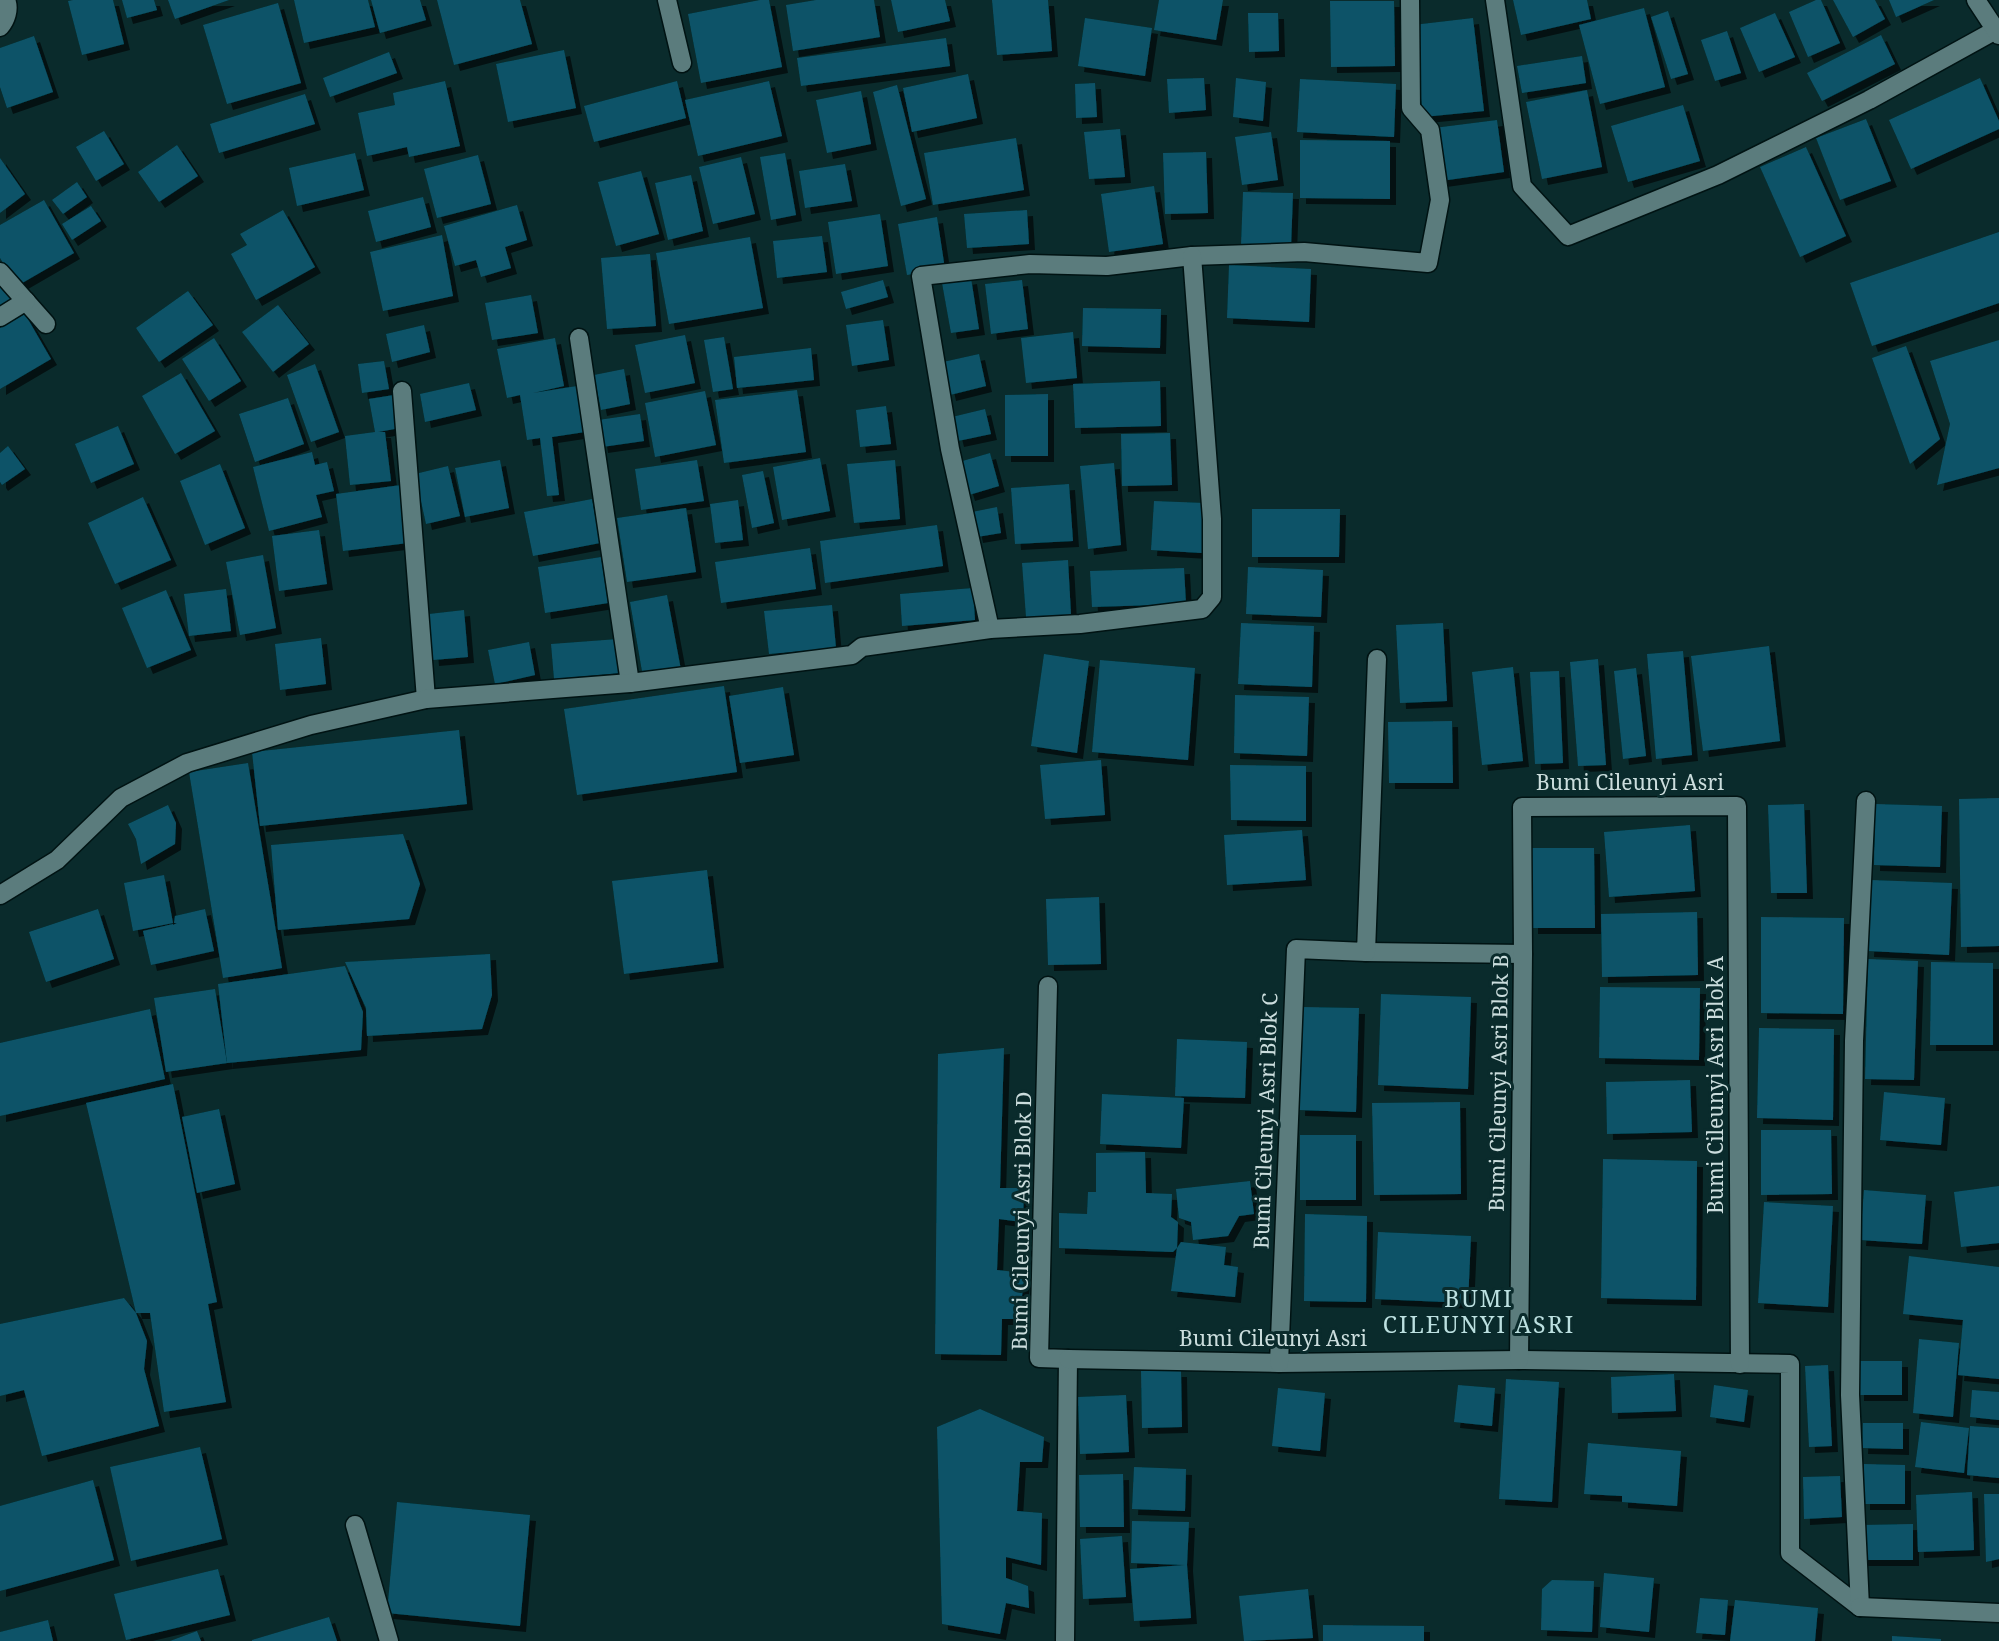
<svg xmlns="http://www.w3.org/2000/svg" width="1999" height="1641" viewBox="0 0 1999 1641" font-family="'Noto Serif',serif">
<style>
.building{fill:#0a5367;filter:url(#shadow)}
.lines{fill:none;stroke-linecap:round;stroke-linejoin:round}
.minor-casing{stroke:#001313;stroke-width:21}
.minor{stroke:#5b7c7d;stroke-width:18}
.labels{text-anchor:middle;stroke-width:6;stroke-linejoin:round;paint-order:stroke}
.street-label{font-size:21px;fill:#cbdddd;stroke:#0a2b2c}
.neighbourhood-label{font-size:23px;letter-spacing:2px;fill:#bce0e0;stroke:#0a2b2c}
</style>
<defs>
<filter id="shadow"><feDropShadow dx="6" dy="6" stdDeviation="0" flood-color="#0009"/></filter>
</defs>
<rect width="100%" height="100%" fill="#0a2b2c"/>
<!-- building -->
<g class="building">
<path d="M73 0H113L124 44 82 55 68 1Z"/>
<path d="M122 0H154L157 10 127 18Z"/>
<path d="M168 0H229L175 19Z"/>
<path d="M294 0H368L375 27 304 43Z"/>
<path d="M371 0H420L426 20 380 33Z"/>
<path d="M437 0H520L532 44 454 65Z"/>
<path d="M760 0H769L782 67 701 83 688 14Z"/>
<path d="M816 0H874L880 37 793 51 786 5Z"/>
<path d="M891 0H945L950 21 898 32Z"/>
<path d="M992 0H1048L1052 51 997 55Z"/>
<path d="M1159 0H1223L1216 40 1154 30Z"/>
<path d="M1513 0H1587L1591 19 1521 35Z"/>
<path d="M1816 0H1821L1840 43 1808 57 1789 12Z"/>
<path d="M1833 0H1875L1885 19 1853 37Z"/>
<path d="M1889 0H1934L1896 17Z"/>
<path d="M1330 1H1394L1395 66 1331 67Z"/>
<path d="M278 3 301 83 227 104 203 25Z"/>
<path d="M1644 8 1665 87 1600 104 1579 25Z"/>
<path d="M1668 11 1688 74 1671 79 1651 17Z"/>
<path d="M1248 13H1278L1279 51 1249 52Z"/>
<path d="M1775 13 1795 57 1759 72 1740 28Z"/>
<path d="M1085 18 1152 28 1145 76 1078 66Z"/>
<path d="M1473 18 1484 111 1423 117 1413 25Z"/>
<path d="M1727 31 1741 73 1715 81 1701 40Z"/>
<path d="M1881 35 1895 64 1822 101 1807 73Z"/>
<path d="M34 36 53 92 7 108 0 87V48Z"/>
<path d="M946 38 950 66 801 86 797 58Z"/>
<path d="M564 50 576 108 508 122 496 64Z"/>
<path d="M389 52 397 73 330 97 323 78Z"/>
<path d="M1582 56 1586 83 1522 93 1517 66Z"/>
<path d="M968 74 977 118 912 132 903 88Z"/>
<path d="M1204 78 1206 110 1169 113 1167 79Z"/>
<path d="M1236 78 1266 82 1263 121 1233 117Z"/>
<path d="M1980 78 1999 121V129L1911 169 1889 120Z"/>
<path d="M1300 79 1396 84 1394 137 1297 132Z"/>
<path d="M445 81 460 146 409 157 407 147 367 156 358 113 395 105 393 93Z"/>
<path d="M677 81 686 118 594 142 584 106Z"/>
<path d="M769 81 782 136 698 156 685 100Z"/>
<path d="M1095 83 1097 117 1076 118 1075 84Z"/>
<path d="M897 85 926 199 901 206 873 92Z"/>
<path d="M1587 90 1602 167 1542 179 1526 102Z"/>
<path d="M861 91 871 144 827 153 816 100Z"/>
<path d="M305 94 315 124 219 153 210 124Z"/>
<path d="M1683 105 1700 161 1628 182 1611 126Z"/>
<path d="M1866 119 1891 181 1840 200 1816 138Z"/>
<path d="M1497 120 1504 172 1441 181 1434 128Z"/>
<path d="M1120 129 1125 177 1089 179 1084 132Z"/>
<path d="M104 131 124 164 96 181 76 147Z"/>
<path d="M1271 132 1278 180 1242 185 1235 137Z"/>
<path d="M1016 138 1024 190 933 205 924 153Z"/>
<path d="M1300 140 1390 141V199L1300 198Z"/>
<path d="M177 145 198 176 159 202 138 172Z"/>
<path d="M1806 147 1846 236 1800 257 1760 167Z"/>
<path d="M1206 152 1208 213 1165 214 1163 153Z"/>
<path d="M355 153 364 190 297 206 289 168Z"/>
<path d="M785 153 796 215 771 220 760 157Z"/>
<path d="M478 155 491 204 437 218 424 169Z"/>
<path d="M741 157 755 214 713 224 699 167Z"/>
<path d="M0 158 25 194 0 213Z"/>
<path d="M845 164 852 201 805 208 799 171Z"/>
<path d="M641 171 659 234 616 246 598 182Z"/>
<path d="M691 175 703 231 668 240 655 183Z"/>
<path d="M77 182 87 197 63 214 52 200Z"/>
<path d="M1154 186 1163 244 1109 252 1101 194Z"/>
<path d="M1243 192 1293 193 1291 247 1241 245Z"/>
<path d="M423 197 431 227 376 242 368 211Z"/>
<path d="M44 200 74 253 17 286 0 258V225Z"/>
<path d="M517 205 527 240 505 247 511 268 481 277 476 260 455 266 444 226Z"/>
<path d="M91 206 101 221 72 240 62 224Z"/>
<path d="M283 210 315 267 256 300 231 254 247 245 240 234Z"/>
<path d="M1027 210 1029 244 967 248 964 214Z"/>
<path d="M880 214 888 266 836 274 828 222Z"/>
<path d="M937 217 945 269 907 275 898 224Z"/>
<path d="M1999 232V303L1872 346 1850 283Z"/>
<path d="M442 235 453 296 383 311 370 252Z"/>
<path d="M822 236 827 272 777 278 773 241Z"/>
<path d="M750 237 763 308 669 324 656 253Z"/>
<path d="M650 254 656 326 607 329 601 258Z"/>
<path d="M1229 265 1311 269 1309 322 1227 318Z"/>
<path d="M971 278 979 329 951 333 942 283Z"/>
<path d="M0 280 13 303 0 312Z"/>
<path d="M883 280 888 297 846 309 841 292Z"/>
<path d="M1022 280 1028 329 991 334 985 284Z"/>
<path d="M188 291 213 325 159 362 136 328Z"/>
<path d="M531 295 538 333 492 340 485 303Z"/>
<path d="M278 305 309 344 273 372 242 332Z"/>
<path d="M1083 308 1161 309 1160 348 1082 346Z"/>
<path d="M25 314 51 359 0 389V328Z"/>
<path d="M883 320 889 360 852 366 846 325Z"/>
<path d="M424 325 430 352 392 362 386 334Z"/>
<path d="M1073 332 1077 378 1026 383 1021 338Z"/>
<path d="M685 335 695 383 645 393 635 345Z"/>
<path d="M724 337 733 389 713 392 704 340Z"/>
<path d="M214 338 241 381 209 401 182 359Z"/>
<path d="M555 338 564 386 533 393 577 386 585 432 552 437 559 495 547 496 540 438 527 440 520 395 507 398 497 349Z"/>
<path d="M1999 340V468L1937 485 1950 424 1930 361Z"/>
<path d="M1906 346 1940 439 1910 464 1872 358Z"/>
<path d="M811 348 814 380 737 388 734 357Z"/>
<path d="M979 354 986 386 950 395 943 362Z"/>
<path d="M384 361 389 389 362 393 358 364Z"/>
<path d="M315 364 339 432 311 442 287 375Z"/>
<path d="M624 369 630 404 601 410 594 375Z"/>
<path d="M181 373 215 431 175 454 142 396Z"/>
<path d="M1160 381 1161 426 1075 428 1073 384Z"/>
<path d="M469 383 476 410 425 422 420 394Z"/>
<path d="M797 390 806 452 724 463 715 400Z"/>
<path d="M705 391 716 445 655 457 645 403Z"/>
<path d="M1048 394V456H1005V395Z"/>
<path d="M394 395 400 428 378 432H385L391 481 350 485 345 436 375 432 369 399Z"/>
<path d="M288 398 304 444 255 462 239 414Z"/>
<path d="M886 406 891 444 860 447 856 410Z"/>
<path d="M985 409 991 434 958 441 952 417Z"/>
<path d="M640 414 644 441 602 447 598 420Z"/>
<path d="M118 426 134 464 91 483 75 444Z"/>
<path d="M1170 433 1172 485 1122 486 1121 434Z"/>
<path d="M8 446 25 469 2 485 0 482V453Z"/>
<path d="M312 452 315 465 327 462 334 491 316 495 322 517 269 531 253 467Z"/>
<path d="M990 453 999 486 969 495 959 462Z"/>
<path d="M820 458 830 511 782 520 773 467Z"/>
<path d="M500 460 509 508 465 517 455 468Z"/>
<path d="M697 460 704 501 641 510 635 469Z"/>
<path d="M895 460 900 519 854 523 847 464Z"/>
<path d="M1114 463 1121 545 1088 549 1080 466Z"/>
<path d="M220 464 245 528 205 545 180 481Z"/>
<path d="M448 466 460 516 426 524 415 474Z"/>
<path d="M763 471 774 523 752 528 742 475Z"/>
<path d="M1069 484 1073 541 1015 544 1011 488Z"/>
<path d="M401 485 408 543 343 551 336 494Z"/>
<path d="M143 497 171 560 115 584 88 523Z"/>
<path d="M592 499 600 543 533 556 524 512Z"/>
<path d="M738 500 743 540 715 543 710 504Z"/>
<path d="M1154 501 1205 503 1202 553 1151 550Z"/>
<path d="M997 507 1001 533 977 537 972 512Z"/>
<path d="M686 508 696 572 627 582 617 518Z"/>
<path d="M1252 509H1340L1339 557H1252Z"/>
<path d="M937 525 943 566 825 583 820 541Z"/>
<path d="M319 530 327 584 279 591 272 536Z"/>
<path d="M810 548 816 589 721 603 715 562Z"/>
<path d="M263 555 276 628 240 635 226 562Z"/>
<path d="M601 557 608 603 545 613 538 567Z"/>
<path d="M1068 560 1071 615 1026 617 1022 563Z"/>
<path d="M1248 567 1323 570 1321 617 1246 614Z"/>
<path d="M1184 568 1186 604 1092 607 1090 571Z"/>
<path d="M973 588 975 620 902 626 900 594Z"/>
<path d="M226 589 231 631 189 636 184 594Z"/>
<path d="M166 590 191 650 147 668 122 608Z"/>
<path d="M667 595 681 670 643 677 630 602Z"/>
<path d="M832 605 836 648 769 654 764 611Z"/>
<path d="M464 610 468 657 433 660 429 614Z"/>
<path d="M1241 623 1314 626 1312 687 1238 684Z"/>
<path d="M1443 623 1447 701 1400 703 1396 625Z"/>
<path d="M321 638 326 684 280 690 275 644Z"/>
<path d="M618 639 621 673 554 679 551 644Z"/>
<path d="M529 642 535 675 495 684 488 650Z"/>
<path d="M1769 646 1780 741 1703 751 1691 656Z"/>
<path d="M1683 651 1692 755 1656 759 1647 654Z"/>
<path d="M1044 654 1089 661 1077 753 1031 746Z"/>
<path d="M1598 659 1606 765 1578 766 1570 662Z"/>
<path d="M1100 660 1195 668 1188 760 1092 752Z"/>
<path d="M1513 667 1523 761 1482 765 1472 672Z"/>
<path d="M1636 668 1646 756 1623 759 1614 671Z"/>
<path d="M1559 671 1563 763 1535 764 1530 672Z"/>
<path d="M724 686 737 772 577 795 564 709Z"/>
<path d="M783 687 794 755 740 763 729 696Z"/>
<path d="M1235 695 1309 697 1307 756 1234 753Z"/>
<path d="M1452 721 1453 783H1389L1388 722Z"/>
<path d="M459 730 467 804 260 826 252 752Z"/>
<path d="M1101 760 1105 815 1045 819 1040 765Z"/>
<path d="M248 763 282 968 223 978 189 772Z"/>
<path d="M1230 765 1306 766V821L1231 820Z"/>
<path d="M1999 798V946L1961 947 1959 799Z"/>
<path d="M1804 804 1807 893H1771L1768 805Z"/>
<path d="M1875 804 1942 806 1940 867 1874 865Z"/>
<path d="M168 805 176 823 175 844 141 864 136 839 128 824Z"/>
<path d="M1690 825 1695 891 1609 897 1604 832Z"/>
<path d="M1302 830 1306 880 1227 885 1224 835Z"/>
<path d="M403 834 420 884 409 919 278 930 271 845Z"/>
<path d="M1532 848H1594L1595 928H1532Z"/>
<path d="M707 870 718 962 624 974 612 881Z"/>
<path d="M164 875 173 923 133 931 124 883Z"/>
<path d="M1871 880 1952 883 1949 955 1868 951Z"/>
<path d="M1099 897 1101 964 1048 965 1046 899Z"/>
<path d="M98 909 114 959 46 982 29 932Z"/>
<path d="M205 909 214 951 151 965 143 931 173 924V925L177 923H174L175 916Z"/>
<path d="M1697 912 1698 975 1602 977 1601 914Z"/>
<path d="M1761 917 1844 918 1843 1014 1761 1013Z"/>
<path d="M490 954 492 995 482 1029 367 1036 366 1008 345 962Z"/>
<path d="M1868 959 1918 961 1914 1080 1865 1079Z"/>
<path d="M1931 962 1993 963V1045H1930Z"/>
<path d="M345 966 363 1012 361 1050 227 1063 218 984Z"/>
<path d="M1600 987 1700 988 1699 1060 1599 1058Z"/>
<path d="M215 989 227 1063 166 1072 154 998Z"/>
<path d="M1381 994 1471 997 1468 1089 1378 1085Z"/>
<path d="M1302 1007 1359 1008 1356 1112 1299 1110Z"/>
<path d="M150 1009 165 1079 0 1116V1043Z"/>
<path d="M1759 1028 1834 1029 1833 1120 1757 1118Z"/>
<path d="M1177 1039 1247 1042 1245 1098 1175 1096Z"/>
<path d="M1004 1048 1000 1188H1024L1023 1222 999 1219 997 1270 1025 1273 1019 1319H1002L1001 1355 935 1354 938 1054Z"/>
<path d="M1690 1080 1692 1132 1607 1134 1606 1082Z"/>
<path d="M173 1084 217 1302 208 1304 226 1402 164 1412 150 1313H136L147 1341 144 1369 159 1426 42 1456 24 1390 0 1396V1324L124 1298 136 1313 86 1103Z"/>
<path d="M1884 1092 1945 1098 1941 1145 1880 1140Z"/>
<path d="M1102 1094 1184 1098 1181 1148 1100 1144Z"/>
<path d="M1460 1102 1461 1194 1374 1195 1372 1103Z"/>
<path d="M219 1109 235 1184 197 1193 182 1117Z"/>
<path d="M1761 1130H1831L1832 1194 1761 1195Z"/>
<rect x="1300" y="1135" width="56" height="65"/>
<path d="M1145 1152 1146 1193 1172 1194 1171 1217 1178 1222 1177 1248 1181 1242 1226 1247 1224 1265 1238 1267 1235 1297 1171 1291 1177 1248 1173 1252 1059 1248V1213L1087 1214 1088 1192H1096V1153Z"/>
<path d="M1603 1159 1697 1161 1696 1300 1601 1298Z"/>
<path d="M1250 1181 1254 1214 1239 1216 1228 1236 1193 1240 1191 1222 1179 1218 1176 1189Z"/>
<path d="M1999 1186V1243L1961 1247 1954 1192Z"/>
<path d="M1864 1190 1926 1195 1922 1244 1860 1240Z"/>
<path d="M1764 1202 1833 1206 1828 1307 1758 1303Z"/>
<path d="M1305 1214 1367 1216 1366 1302 1304 1301Z"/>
<path d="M1378 1232 1471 1236 1468 1303 1375 1299Z"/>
<path d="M1909 1256 1999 1267V1379L1958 1375 1963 1320 1903 1314Z"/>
<path d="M1919 1339 1959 1343 1953 1417 1913 1413Z"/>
<rect x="1858" y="1361" width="44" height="34"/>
<path d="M1828 1365 1832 1446 1809 1447 1805 1366Z"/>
<path d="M1141 1371H1181L1182 1427 1142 1428Z"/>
<path d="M1674 1374 1676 1411 1612 1413 1611 1377Z"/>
<path d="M1506 1379 1559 1382 1552 1502 1499 1499Z"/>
<path d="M1458 1385 1495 1388 1492 1426 1454 1422Z"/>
<path d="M1714 1385 1748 1390 1744 1422 1710 1417Z"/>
<path d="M1278 1388 1325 1393 1320 1451 1272 1446Z"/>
<path d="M1972 1390 1999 1392V1420L1970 1417Z"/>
<path d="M1126 1395 1129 1452 1080 1454 1078 1397Z"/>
<path d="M980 1409 1044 1437 1042 1462H1020L1017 1511 1042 1513 1041 1565 1006 1557V1578L1028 1586 1029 1608 1006 1603 1000 1634 942 1624 937 1427Z"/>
<path d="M1921 1422 1969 1428 1964 1473 1915 1467Z"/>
<path d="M1863 1423H1903V1449L1862 1448Z"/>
<path d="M1970 1426 1999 1428V1478L1967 1475Z"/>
<path d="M1588 1443 1681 1451 1677 1506 1622 1502V1496L1584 1494Z"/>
<path d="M200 1447 222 1539 131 1561 110 1467Z"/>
<path d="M1864 1464 1905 1465V1504H1864Z"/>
<path d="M1134 1467 1186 1469 1185 1511 1132 1509Z"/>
<path d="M1123 1474 1124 1527H1080L1079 1475Z"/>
<path d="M1840 1476 1842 1517 1804 1519 1803 1477Z"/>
<path d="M93 1480 114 1560 0 1591V1506Z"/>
<path d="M1972 1492 1974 1550 1918 1552 1916 1495Z"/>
<path d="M1984 1494H1999V1559L1986 1562Z"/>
<path d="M397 1502 530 1515 520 1626 387 1613Z"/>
<path d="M1132 1521 1189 1522 1187 1565 1191 1618 1134 1621 1130 1569 1185 1565 1131 1563Z"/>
<path d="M1913 1524V1560H1861V1525Z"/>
<path d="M1122 1536 1126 1597 1083 1599 1080 1539Z"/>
<path d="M218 1569 230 1615 126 1640 114 1594Z"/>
<path d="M1604 1573 1654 1578 1649 1632 1600 1627Z"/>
<path d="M1552 1580 1594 1581 1592 1632 1541 1630 1542 1589Z"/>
<path d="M1308 1589 1313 1638 1244 1641 1239 1596Z"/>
<path d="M1700 1598 1728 1600 1725 1635 1696 1633Z"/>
<path d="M1735 1600 1818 1608 1815 1641H1730Z"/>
<path d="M329 1617 337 1641H252V1640Z"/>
<path d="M48 1620 53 1641H0V1632Z"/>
<path d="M1323 1625 1424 1626V1641H1323Z"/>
<path d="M197 1631 201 1641H170Z"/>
<path d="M1892 1636 1941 1639V1641H1892Z"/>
</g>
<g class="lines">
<!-- minor casing -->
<g class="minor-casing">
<g id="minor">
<path d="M667 0 682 63"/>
<path d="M1495 0 1522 186 1568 236 1718 175 1869 100 1996 30"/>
<path d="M1976 0 1999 35"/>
<path d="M0 27C6 20 10 9 6 0"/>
<path d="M0 272 46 324"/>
<path d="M0 317 26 301"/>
<path d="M579 338 630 683"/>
<path d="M402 391 426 699"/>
<path d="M990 629 950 449 921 276 1030 264 1107 266 1192 256 1304 252 1428 263 1440 200 1430 130 1411 108 1410 0"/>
<path d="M0 895 57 860 121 798 187 763 311 725 426 699 630 683 852 655 862 647 990 629 1080 624 1202 609 1212 597V519L1192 256"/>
<path d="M1366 952 1523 954"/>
<path d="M1048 986 1039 1358 1068 1359 1065 1641"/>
<path d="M1068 1359 1279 1363 1519 1360 1790 1364V1553L1860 1607"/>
<path d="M1519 1360 1523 954 1522 807 1737 806 1740 1364"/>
<path d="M1279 1363 1296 949 1366 952 1377 659"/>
<path d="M355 1525 389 1641"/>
<path d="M1860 1607 1850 1395 1854 1041 1866 801"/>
<path d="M1860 1607 1999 1613"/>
</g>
</g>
<!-- minor -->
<use href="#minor" class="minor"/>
</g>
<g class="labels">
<!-- street labels -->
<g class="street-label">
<text x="1630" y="790">Bumi Cileunyi Asri</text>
<text transform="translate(1499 1083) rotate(-89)" y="7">Bumi Cileunyi Asri Blok B</text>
<text transform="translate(1716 1085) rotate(-90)" y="7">Bumi Cileunyi Asri Blok A</text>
<text transform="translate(1266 1121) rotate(-88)" y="7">Bumi Cileunyi Asri Blok C</text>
<text transform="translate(1022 1221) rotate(-89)" y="7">Bumi Cileunyi Asri Blok D</text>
<text x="1273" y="1346">Bumi Cileunyi Asri</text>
</g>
<!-- neighbourhood labels -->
<g class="neighbourhood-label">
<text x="1479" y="1307">BUMI<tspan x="1479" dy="26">CILEUNYI ASRI</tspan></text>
</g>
</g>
</svg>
